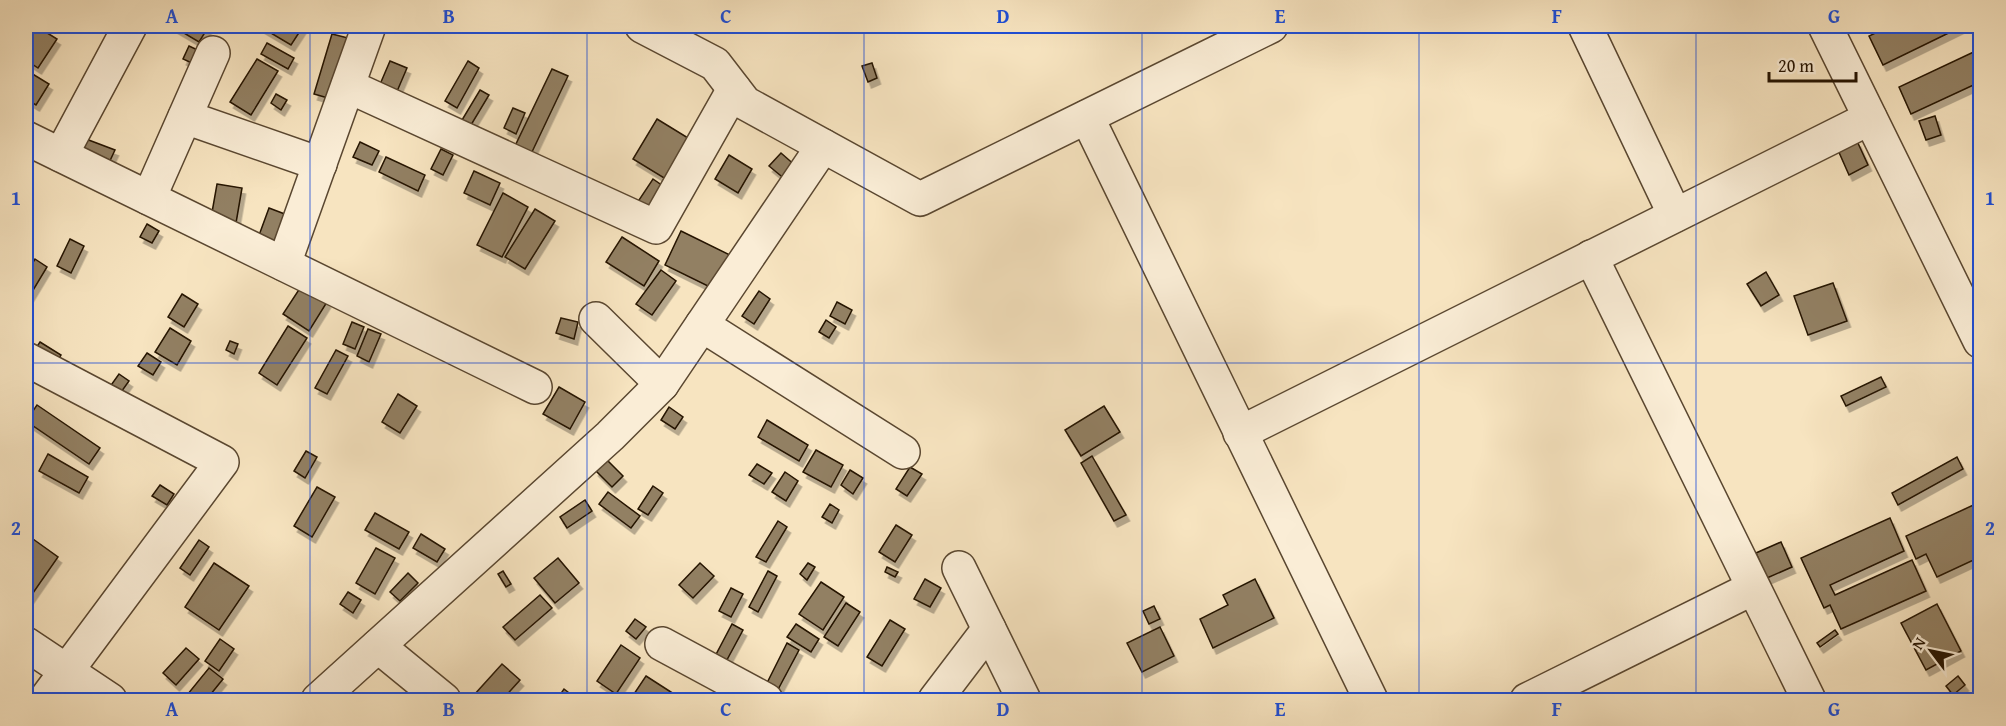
<svg xmlns="http://www.w3.org/2000/svg" width="2006" height="726" viewBox="0 0 2006 726" font-family="'Gentium Book Plus',serif">
<style>
.building{fill:#928064;stroke:#251300;stroke-width:1.5;filter:url(#shadow)}
.lines{fill:none;stroke-linecap:round;stroke-linejoin:round}
.street-casing{stroke:#5a4730;stroke-width:36}
.street{stroke:#faedd6;stroke-width:33}
.grid{fill:none;stroke:#1d4ed8;stroke-width:1.5;stroke-opacity:0.55}
.neatline{fill:none;stroke:#1d4ed8;stroke-width:2}
.grid-label{font-size:20px;text-anchor:middle;font-weight:bold;fill:#1d4ed8}
</style>
<defs>
<filter id="shadow"><feDropShadow dx="3.5" dy="6" stdDeviation="0" flood-color="#0004"/></filter>
</defs>
<rect width="100%" height="100%" fill="#f7e4c0"/>
<filter id="stains"><feTurbulence type="fractalNoise" baseFrequency=".00333" numOctaves="4"/><feColorMatrix values="0 0 0 0 .2 0 0 0 0 .09 0 0 0 0 .02 0 0 0 .5 -.17"/></filter>
<radialGradient id="worn" r=".72"><stop offset=".6" stop-color="#630" stop-opacity="0"/><stop offset="1" stop-color="#630" stop-opacity=".3"/></radialGradient>
<!-- building -->
<g class="building">
<path d="M36 26 57 39 38 68 26 60V41Z"/>
<path d="M172 26H209L199 42Z"/>
<path d="M259 26H297L302 28 291 45Z"/>
<path d="M1890 26H1963L1883 65 1869 36Z"/>
<path d="M332 34 352 39 335 100 314 94Z"/>
<path d="M267 43 294 58 288 69 261 54Z"/>
<path d="M189 46 202 52 196 65 183 59Z"/>
<path d="M1980 49V82L1911 114 1899 87Z"/>
<path d="M257 59 278 71 251 115 230 102Z"/>
<path d="M390 61 407 68 395 96 378 89Z"/>
<path d="M468 61 479 68 457 108 445 101Z"/>
<path d="M872 63 877 78 868 82 862 66Z"/>
<path d="M552 69 568 76 531 154 515 146Z"/>
<path d="M26 70 49 84 36 105 26 99Z"/>
<path d="M480 90 489 95 468 130 459 125Z"/>
<path d="M276 94 287 100 281 110 271 103Z"/>
<path d="M513 108 525 113 516 134 504 128Z"/>
<path d="M1935 116 1941 135 1926 140 1919 121Z"/>
<path d="M657 119 693 141 669 181 633 159Z"/>
<path d="M86 139 115 150 107 167 79 155Z"/>
<path d="M1857 141 1868 165 1849 175 1838 150Z"/>
<path d="M360 142 379 151 372 165 353 157Z"/>
<path d="M441 149 453 155 443 175 431 169Z"/>
<path d="M781 153 797 167 786 180 769 166Z"/>
<path d="M729 155 752 169 738 193 715 179Z"/>
<path d="M386 157 425 175 418 191 379 172Z"/>
<path d="M474 171 500 183 490 205 464 193Z"/>
<path d="M653 179 663 186 647 211 637 203Z"/>
<path d="M217 184 242 188 236 223 211 218Z"/>
<path d="M503 193 528 207 502 257 477 245Z"/>
<path d="M269 208 290 216 279 245 258 238Z"/>
<path d="M535 209 555 221 525 269 505 257Z"/>
<path d="M147 224 159 231 152 243 140 237Z"/>
<path d="M681 231 730 255 714 289 665 265Z"/>
<path d="M622 237 659 261 644 286 606 262Z"/>
<path d="M70 239 84 246 71 273 57 266Z"/>
<path d="M35 259 47 267 26 302V274Z"/>
<path d="M661 270 676 281 652 315 636 304Z"/>
<path d="M1766 272 1779 295 1761 306 1747 284Z"/>
<path d="M1833 283 1847 321 1808 335 1794 296Z"/>
<path d="M302 285 327 302 309 331 283 314Z"/>
<path d="M759 291 770 299 754 324 742 316Z"/>
<path d="M182 294 198 304 184 327 168 317Z"/>
<path d="M837 302 852 310 845 324 830 316Z"/>
<path d="M561 318 578 322 574 339 556 333Z"/>
<path d="M826 320 836 327 829 338 819 332Z"/>
<path d="M352 322 364 327 355 349 343 344Z"/>
<path d="M288 326 307 338 277 385 259 373Z"/>
<path d="M170 328 191 341 177 365 155 352Z"/>
<path d="M368 329 381 334 369 362 357 356Z"/>
<path d="M230 341 238 344 234 354 226 350Z"/>
<path d="M40 342 61 355 54 367 32 354Z"/>
<path d="M336 350 348 356 327 394 315 388Z"/>
<path d="M147 353 161 362 153 375 138 366Z"/>
<path d="M119 374 129 381 119 395 109 388Z"/>
<path d="M1881 377 1886 387 1846 406 1841 396Z"/>
<path d="M559 387 585 402 570 429 543 414Z"/>
<path d="M398 394 417 406 400 433 382 422Z"/>
<path d="M37 405 100 448 89 464 26 421Z"/>
<path d="M1104 406 1120 432 1081 456 1065 430Z"/>
<path d="M669 407 683 417 675 429 661 420Z"/>
<path d="M767 420 808 445 799 461 758 437Z"/>
<path d="M816 450 843 465 831 487 803 472Z"/>
<path d="M306 451 317 457 305 478 294 471Z"/>
<path d="M48 454 88 477 79 493 39 471Z"/>
<path d="M1092 456 1126 515 1114 521 1081 463Z"/>
<path d="M1957 457 1963 469 1898 505 1892 493Z"/>
<path d="M606 459 623 476 612 487 595 470Z"/>
<path d="M757 464 772 473 764 484 749 475Z"/>
<path d="M910 467 922 474 907 496 896 489Z"/>
<path d="M850 470 863 478 853 494 841 485Z"/>
<path d="M785 472 798 481 786 501 772 492Z"/>
<path d="M160 485 174 494 167 505 152 496Z"/>
<path d="M653 486 663 493 648 515 638 509Z"/>
<path d="M317 487 335 497 312 537 294 526Z"/>
<path d="M608 492 640 516 631 528 599 504Z"/>
<path d="M585 500 592 511 567 528 560 517Z"/>
<path d="M1980 502V557L1937 577 1926 554 1916 559 1906 536Z"/>
<path d="M830 504 839 510 832 523 822 517Z"/>
<path d="M375 513 409 532 399 549 365 530Z"/>
<path d="M1890 518 1904 551 1830 585 1835 595 1912 560 1926 591 1841 629 1830 605 1824 608 1801 558Z"/>
<path d="M778 521 787 527 766 562 756 557Z"/>
<path d="M896 525 912 535 895 562 879 552Z"/>
<path d="M26 534 58 557 26 603Z"/>
<path d="M421 534 445 549 437 562 413 548Z"/>
<path d="M199 540 209 547 190 575 180 568Z"/>
<path d="M1781 542 1792 567 1767 578 1756 553Z"/>
<path d="M376 548 395 558 375 594 356 583Z"/>
<path d="M558 558 579 583 555 603 534 578Z"/>
<path d="M214 563 249 586 219 630 185 607Z"/>
<path d="M700 563 714 576 693 598 679 585Z"/>
<path d="M808 563 815 567 807 580 800 574Z"/>
<path d="M887 567 898 572 895 577 885 572Z"/>
<path d="M503 571 511 584 506 587 498 574Z"/>
<path d="M768 571 777 576 758 612 749 607Z"/>
<path d="M408 573 418 583 400 601 390 592Z"/>
<path d="M925 579 941 588 930 607 914 599Z"/>
<path d="M1255 579 1274 618 1213 648 1200 619 1228 605 1223 595Z"/>
<path d="M821 582 844 597 823 630 799 614Z"/>
<path d="M731 588 743 594 731 617 719 611Z"/>
<path d="M348 592 361 600 353 613 340 604Z"/>
<path d="M540 595 552 608 515 640 503 627Z"/>
<path d="M846 603 860 612 838 646 824 637Z"/>
<path d="M1937 604 1961 651 1926 670 1901 623Z"/>
<path d="M1154 606 1160 619 1149 624 1143 611Z"/>
<path d="M635 619 646 627 636 639 626 631Z"/>
<path d="M890 620 905 629 882 666 867 657Z"/>
<path d="M732 624 743 630 722 669 711 664Z"/>
<path d="M796 624 819 639 811 652 787 637Z"/>
<path d="M1160 627 1174 656 1142 672 1127 643Z"/>
<path d="M1835 630 1838 634 1820 647 1817 643Z"/>
<path d="M220 639 234 649 219 671 205 661Z"/>
<path d="M787 643 799 650 774 697 763 691Z"/>
<path d="M621 645 640 658 616 694 597 681Z"/>
<path d="M186 648 199 659 176 685 163 673Z"/>
<path d="M502 664 520 680 502 700H480L474 695Z"/>
<path d="M209 668 223 679 206 700H194L187 695Z"/>
<path d="M646 676 674 694 669 700H638L632 697Z"/>
<path d="M1958 676 1965 685 1953 695 1946 686Z"/>
<path d="M564 689 577 699 576 700 557 699Z"/>
</g>
<g class="lines">
<!-- street casing -->
<g class="street-casing">
<g id="street">
<path d="M642 26 715 64 745 103 920 199 1271 26"/>
<path d="M1585 26 1675 215"/>
<path d="M1825 26 1980 341"/>
<path d="M348 86 656 227 734 89"/>
<path d="M185 117 320 164"/>
<path d="M1087 117 1371 700"/>
<path d="M26 138 535 387"/>
<path d="M61 155 130 26"/>
<path d="M149 198 213 53"/>
<path d="M1591 257 1809 700"/>
<path d="M284 264 369 26"/>
<path d="M596 319 662 384"/>
<path d="M702 325 903 452"/>
<path d="M26 359 222 462 45 700"/>
<path d="M1240 433 1870 118"/>
<path d="M959 568 1024 700"/>
<path d="M26 644 110 700"/>
<path d="M662 644 766 700"/>
<path d="M378 646 444 700"/>
<path d="M318 700 610 436 662 384 823 146"/>
<path d="M935 700 989 629"/>
<path d="M1527 700 1753 588"/>
</g>
</g>
<!-- street -->
<use href="#street" class="street"/>
</g>
<!-- grid -->
<path class="grid" d="M310 26V700M587 26V700M864 26V700M1142 26V700M1419 26V700M1696 26V700M26 363H1980"/>
<!-- margin -->
<rect width="2006" height="726" fill="none" stroke="#f7e4c0" stroke-width="66"/>
<!-- north arrow -->
<g transform="translate(1931 651) rotate(302)" stroke="#faedd6" stroke-width="4.5" paint-order="stroke">
<path d="M0-4.5L10 22L0 15L-10 22Z" fill="#251300"/>
<text y="-9" font-size="16" font-weight="bold" text-anchor="middle" fill="#251300">N</text>
</g>
<!-- scale -->
<path d="M1769 72v9h87v-9" fill="none" stroke="#251300" stroke-width="3"/>
<text x="1778" y="72" font-size="18" fill="#251300" stroke="#faedd6" stroke-width="4.5" paint-order="stroke">20 m</text>
<rect x="33" y="33" width="1940" height="660" class="neatline"/>
<g class="grid-label">
<text x="172" y="23">A</text>
<text x="449" y="23">B</text>
<text x="726" y="23">C</text>
<text x="1003" y="23">D</text>
<text x="1280" y="23">E</text>
<text x="1557" y="23">F</text>
<text x="1834" y="23">G</text>
<text x="16" y="205">1</text>
<text x="1990" y="205">1</text>
<text x="16" y="535">2</text>
<text x="1990" y="535">2</text>
<text x="172" y="716">A</text>
<text x="449" y="716">B</text>
<text x="726" y="716">C</text>
<text x="1003" y="716">D</text>
<text x="1280" y="716">E</text>
<text x="1557" y="716">F</text>
<text x="1834" y="716">G</text>
</g>
<rect width="100%" height="100%" filter="url(#stains)"/>
<rect width="100%" height="100%" fill="url(#worn)"/>
</svg>
